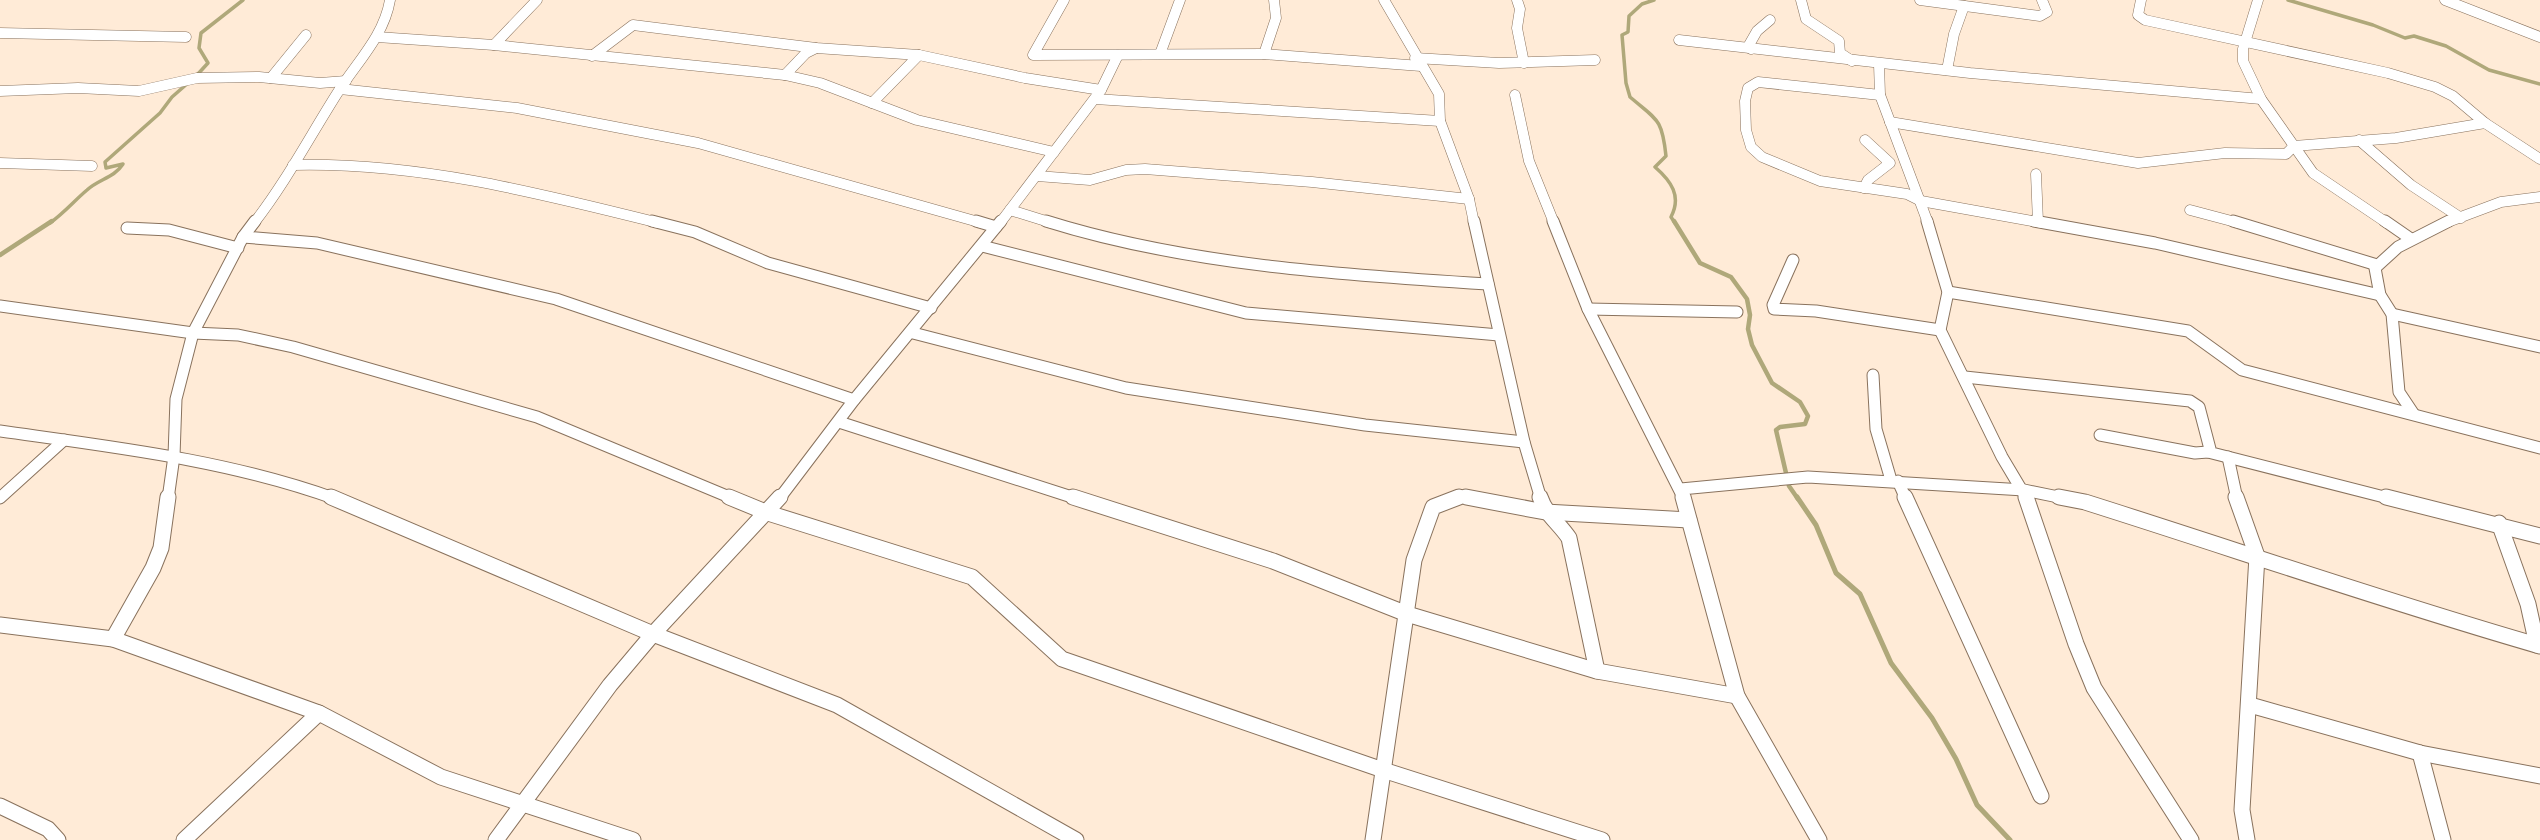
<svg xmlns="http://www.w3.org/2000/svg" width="2540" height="840" viewBox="0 0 2540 840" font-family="'Open Sans',sans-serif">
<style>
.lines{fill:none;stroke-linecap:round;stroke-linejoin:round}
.stream-far2{stroke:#afa87a;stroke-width:3.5}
.stream-far1{stroke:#afa87a;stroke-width:4.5}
.stream{stroke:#afa87a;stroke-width:5}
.street-far2-casing{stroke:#89725d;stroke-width:11}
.street-far1-casing{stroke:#89725d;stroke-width:13}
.street-casing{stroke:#89725d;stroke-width:17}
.street-far2{stroke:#fff;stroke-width:10}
.street-far1{stroke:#fff;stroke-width:11}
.street{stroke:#fff;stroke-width:15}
</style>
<rect width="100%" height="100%" fill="#ffebd7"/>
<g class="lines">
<!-- stream-far2 -->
<g class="stream-far2">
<path d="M1654 0 1642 4 1629 16 1628 32 1622 35 1626 83 1630 97C1657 120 1662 118 1666 156L1655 167C1671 181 1682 196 1671 217L1675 223"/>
<path d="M2288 0 2373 25 2405 38 2414 36 2446 46 2489 70 2540 84"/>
<path d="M197 75 208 63 199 48 201 33 243 0"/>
<path d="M50 223C64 213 74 201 87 190 99 179 114 178 123 164L106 168 105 162 160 113 172 97 188 83"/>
</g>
<!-- stream-far1 -->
<g class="stream-far1">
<path d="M1674 221 1700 263 1731 277 1747 299 1750 315 1748 329 1752 345 1772 383 1800 402 1808 416 1805 424 1780 427 1776 430 1789 486 1798 499"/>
<path d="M0 255 52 221"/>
</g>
<!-- stream -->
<path class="stream" d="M1797 497 1816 525 1836 573 1860 594 1891 663 1932 718 1956 759 1977 805 2010 840"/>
<!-- street-far2 casing -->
<g class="street-far2-casing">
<g id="street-far2">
<path d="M1064 0 1033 55 1264 54 1421 66"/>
<path d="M1384 0 1439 94 1440 121 1469 199 1474 223"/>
<path d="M1517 0 1520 9 1517 28 1524 63"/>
<path d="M1801 0 1806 19 1839 41 1840 53 1852 61"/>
<path d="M1920 0 2040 16 2047 12 2042 0"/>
<path d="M2141 0 2138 15 2145 20 2388 73 2435 87 2453 96 2485 123 2540 159"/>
<path d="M2258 0 2243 49V61L2261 99 2313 173 2387 223"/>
<path d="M2445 0 2540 37"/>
<path d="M0 33 186 37"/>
<path d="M377 37 494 45 785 75 820 83 917 120 1054 152"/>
<path d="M1679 40 1970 73 2261 99"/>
<path d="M494 45 537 0"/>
<path d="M1751 49 1749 45 1757 31 1770 20"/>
<path d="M1160 54 1180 0"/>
<path d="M1264 54 1276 18 1274 0"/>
<path d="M592 56 633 25 816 48 919 55 1025 78 1101 90"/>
<path d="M1415 58 1499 63 1595 60"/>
<path d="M1879 64 1880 95 1928 223"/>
<path d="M1947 70 1954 34 1964 6"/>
<path d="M785 75 806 53 816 48"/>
<path d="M271 78 306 35"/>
<path d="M340 89 517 108 698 143 982 223"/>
<path d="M0 91 78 88 139 91 197 78 259 77 320 83 346 81"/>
<path d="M1515 95 1529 161 1554 223"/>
<path d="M1880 95 1758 82 1748 88 1745 101 1746 130 1751 147 1762 157 1820 181 1907 194 1921 201 2043 223"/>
<path d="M1095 99 1440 121"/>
<path d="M872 103 919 55"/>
<path d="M1890 122 2138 163 2225 153 2286 154 2294 146 2396 138 2485 123"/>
<path d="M2359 140 2411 185 2461 218"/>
<path d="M0 163 92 166"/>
<path d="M293 165C418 162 539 193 659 223"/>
<path d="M2036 174 2038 222"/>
<path d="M1037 176 1090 180 1126 170 1145 169 1312 182 1469 199"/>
<path d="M1864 188 1868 180 1890 163 1865 140"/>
<path d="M1010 210 1052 223"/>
<path d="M2190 210 2239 223"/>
<path d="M254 223C286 182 310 136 338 92 357 62 384 36 390 0"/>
<path d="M1000 223 1101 90 1118 55"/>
<path d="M2445 223 2501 202 2540 197"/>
</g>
</g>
<!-- street-far1 casing -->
<g class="street-far1-casing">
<g id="street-far1">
<path d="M652 221 695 232 768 263 931 308"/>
<path d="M976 221 996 227"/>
<path d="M1046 221C1186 265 1343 275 1488 284"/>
<path d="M1474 221 1524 442 1541 499"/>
<path d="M1553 221 1588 309 1684 499"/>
<path d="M1927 221 1948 292 1940 330 2002 457 2027 499"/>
<path d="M2034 221 2155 243 2380 295"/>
<path d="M2233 221 2377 265"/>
<path d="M2385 221 2411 239"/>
<path d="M127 228 169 230 238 248"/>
<path d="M243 237 317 243 556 299 854 400"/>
<path d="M982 246 1246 313 1499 335"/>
<path d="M1793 260 1773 305 1774 309 1816 311 1940 330"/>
<path d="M1948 292 2188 331 2242 370 2540 448"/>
<path d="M0 306 193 333 238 335 293 347 537 417 734 499"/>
<path d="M1588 309 1737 312"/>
<path d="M2392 314 2540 347"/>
<path d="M913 333 1126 388 1365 425 1524 442"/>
<path d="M1873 375 1876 429 1891 480"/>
<path d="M1965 377 2190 401 2199 407 2210 449 2208 452 2392 499"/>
<path d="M2413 413 2399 392 2392 314 2380 295 2375 268 2398 247 2449 221"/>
<path d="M839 422 1078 499"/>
<path d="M0 431C113 447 228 460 336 499"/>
<path d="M2100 435 2195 453 2208 452"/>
<path d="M2228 457 2237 499"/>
<path d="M1898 481 1906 499"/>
<path d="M1681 489 1808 477 2024 490 2068 499"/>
<path d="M0 498 64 440"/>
<path d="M168 499 174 456 176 399 193 333 243 237 255 221"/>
<path d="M779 499 854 400 1001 221"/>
<path d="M1454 499 1461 496 1475 499"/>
</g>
</g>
<!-- street casing -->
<g class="street-casing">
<g id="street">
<path d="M331 497 653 634 837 705 1076 840"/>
<path d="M729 497 768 513 972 577 1062 659 1383 770 1602 840"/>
<path d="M1073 497 1273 561 1407 614 1597 671 1737 696"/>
<path d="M1466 497 1545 512 1689 520"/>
<path d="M1540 497C1546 515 1559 523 1569 538L1597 671"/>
<path d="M1683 497 1737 696 1819 840"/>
<path d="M1905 497 2041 796"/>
<path d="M2026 497 2076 644 2094 688 2191 840"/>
<path d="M2059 497 2085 502C2237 550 2387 602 2540 646"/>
<path d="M2236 497 2257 556 2242 810 2247 840"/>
<path d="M2386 497 2540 536"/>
<path d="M2499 523 2528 604 2537 645"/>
<path d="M0 625 113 639 319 713 441 777 633 840"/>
<path d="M113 639 153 568 161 548 168 497"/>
<path d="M2250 705 2420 753 2540 776"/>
<path d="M2420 753 2443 840"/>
<path d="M0 806 48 829 58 840"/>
<path d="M184 840 319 713"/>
<path d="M496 840 610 685 653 634 780 497"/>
<path d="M1373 840 1414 560 1433 507 1459 497"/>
</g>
</g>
<!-- street-far2 -->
<use href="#street-far2" class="street-far2"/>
<!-- street-far1 -->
<use href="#street-far1" class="street-far1"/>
<!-- street -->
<use href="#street" class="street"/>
</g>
</svg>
